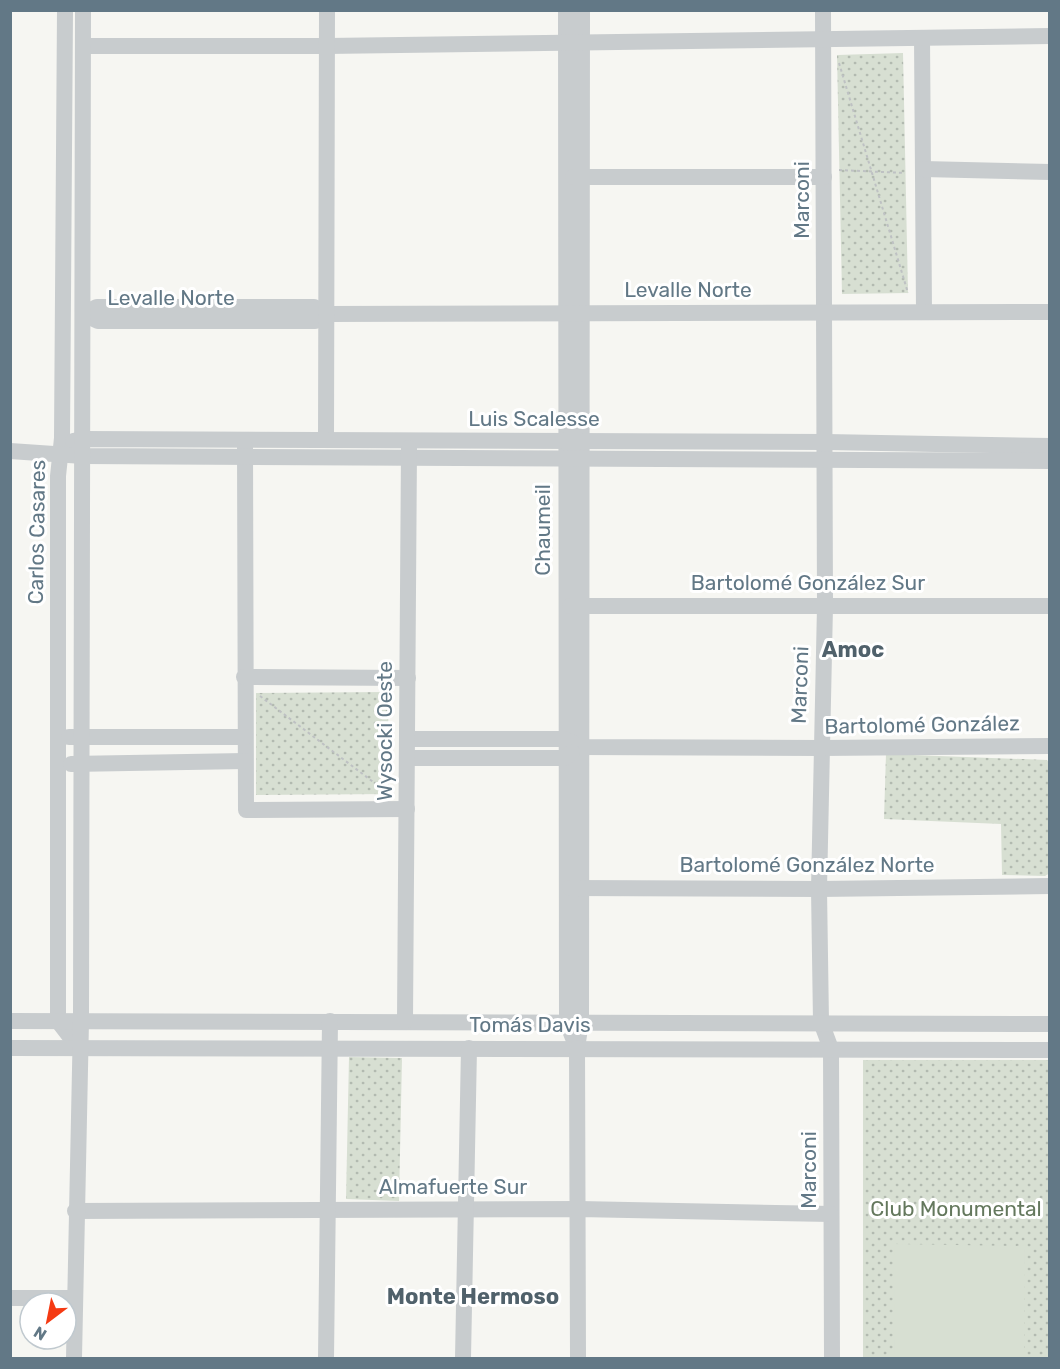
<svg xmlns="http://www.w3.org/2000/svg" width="1060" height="1369" viewBox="0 0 1060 1369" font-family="Rubik,sans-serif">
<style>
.park{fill:url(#park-dots)}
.pitch{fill:#d7dfd2}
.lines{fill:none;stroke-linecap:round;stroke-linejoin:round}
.path{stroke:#bec1c3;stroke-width:2;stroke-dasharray:3 3;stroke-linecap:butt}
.minor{stroke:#c8ccce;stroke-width:16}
.labels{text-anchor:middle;stroke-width:6;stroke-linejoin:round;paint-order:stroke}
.street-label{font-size:21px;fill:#627886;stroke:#fff}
.park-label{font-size:21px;fill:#64785d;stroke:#fff}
.neighbourhood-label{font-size:22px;font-weight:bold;fill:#50616b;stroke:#fff}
</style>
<defs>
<pattern id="park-dots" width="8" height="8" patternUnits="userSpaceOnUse" patternTransform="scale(1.5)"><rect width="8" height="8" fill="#d7dfd2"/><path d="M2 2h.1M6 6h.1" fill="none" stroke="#b2bab0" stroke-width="1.8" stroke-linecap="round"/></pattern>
</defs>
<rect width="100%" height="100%" fill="#f6f6f2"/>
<!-- park -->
<g class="park">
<path d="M903 53 908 293 842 294 837 55Z"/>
<path d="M388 692 389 794 256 795V693Z"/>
<path d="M886 754 1047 760 1049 763 1050 873 1045 876 1002 875 1001 824 884 819Z"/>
<path d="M349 1057 402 1058 399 1201 346 1199Z"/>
<rect x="863" y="1060" width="186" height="298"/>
</g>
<!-- pitch -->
<path class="pitch" d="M895 1244 1025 1246 1024 1358H894Z"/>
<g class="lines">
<!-- path -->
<g class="path">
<path d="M839 63 908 293"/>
<path d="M839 170 905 173"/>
<path d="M260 696 389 794"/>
</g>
<!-- minor -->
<g class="minor">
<path d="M65 10 62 438 58 476V1021L78 1047"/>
<path d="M566 10 567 1023 577 1048 581 1022 582 10"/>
<path d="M823 10 825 606 819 889 821 1022 831 1049 832 1358"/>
<path d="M922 38 924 312"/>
<path d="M83 46H327L1050 36"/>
<path d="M923 169 1050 172"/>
<path d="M573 177H824"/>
<path d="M326 314 315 321H98L83 314 97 307H314L326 314 1050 312"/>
<path d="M326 440 327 10"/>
<path d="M73 441 83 439 826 442 1050 446"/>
<path d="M245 446 246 810 407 809"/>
<path d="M10 451 83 456 1050 461"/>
<path d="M570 606H1050"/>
<path d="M244 677 408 678"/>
<path d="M69 737H245"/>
<path d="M408 739H565L580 747 821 748 1050 746"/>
<path d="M407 758H565L572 752"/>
<path d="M71 764 245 761"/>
<path d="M570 888 819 889 1050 886"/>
<path d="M10 1021 1050 1024"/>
<path d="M405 1021 409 448"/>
<path d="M10 1048 1050 1050"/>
<path d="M577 1048 578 1358"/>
<path d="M75 1211 579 1209 831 1214"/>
<path d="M10 1298H74"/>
<path d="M74 1358 81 1021 83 10"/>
<path d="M326 1358 330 1021"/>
<path d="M463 1358 469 1048"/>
</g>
</g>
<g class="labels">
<!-- street labels -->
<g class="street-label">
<text transform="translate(802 200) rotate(-90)" y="7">Marconi</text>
<text x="688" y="297">Levalle Norte</text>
<text x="171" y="305">Levalle Norte</text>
<text x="534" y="426">Luis Scalesse</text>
<text transform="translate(543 530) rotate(-90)" y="7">Chaumeil</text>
<text transform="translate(37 532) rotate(-89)" y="7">Carlos Casares</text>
<text x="808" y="590">Bartolomé González Sur</text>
<text transform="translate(800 685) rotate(-88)" y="7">Marconi</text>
<text transform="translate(922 725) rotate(-1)" y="7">Bartolomé González</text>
<text transform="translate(385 731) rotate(-90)" y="7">Wysocki Oeste</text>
<text x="807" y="872">Bartolomé González Norte</text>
<text x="530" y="1032">Tomás Davis</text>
<text transform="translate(809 1170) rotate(-90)" y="7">Marconi</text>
<text x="453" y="1194">Almafuerte Sur</text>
</g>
<!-- park labels -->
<g class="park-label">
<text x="956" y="1216">Club Monumental</text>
</g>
<!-- neighbourhood labels -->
<g class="neighbourhood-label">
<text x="853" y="657">Amoc</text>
<text x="473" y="1304">Monte Hermoso</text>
</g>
</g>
<!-- border -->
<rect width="1060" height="1369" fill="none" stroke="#627886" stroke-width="24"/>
<!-- north arrow -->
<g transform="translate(48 1321) rotate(212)"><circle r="28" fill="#ffffff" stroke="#c0c9cf" stroke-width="1.5"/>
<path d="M0-4.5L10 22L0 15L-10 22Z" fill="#f53a13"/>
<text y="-9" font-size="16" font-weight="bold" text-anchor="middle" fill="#627886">N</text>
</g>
</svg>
